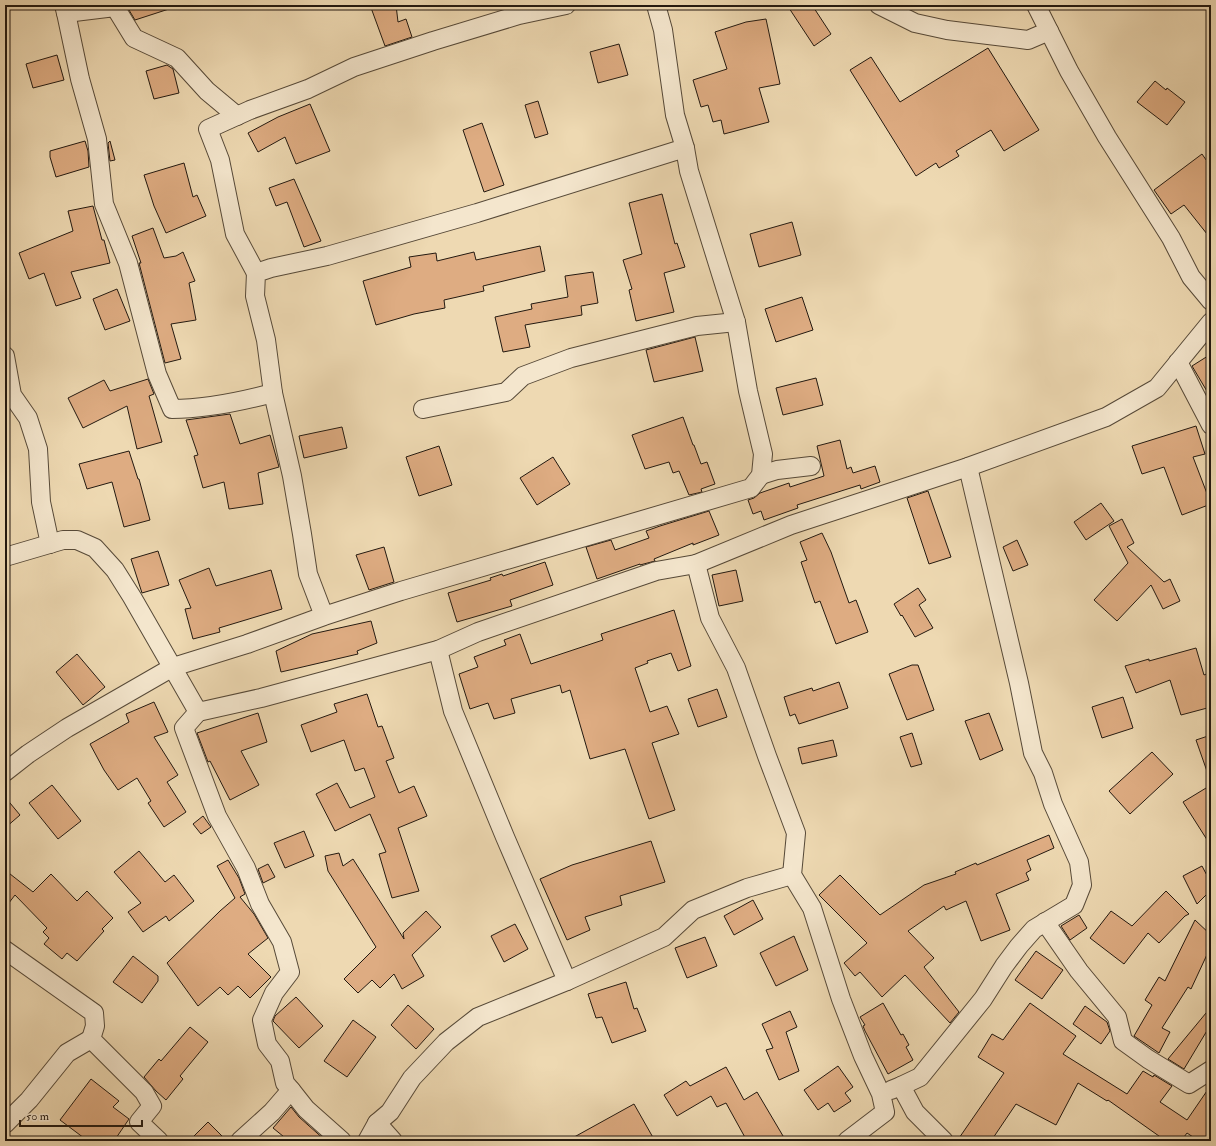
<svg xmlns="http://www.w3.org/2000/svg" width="1216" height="1146" viewBox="0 0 1216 1146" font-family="'IM FELL Double Pica',serif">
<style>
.building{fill:#deac82;stroke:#231910}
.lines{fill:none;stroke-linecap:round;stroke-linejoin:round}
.minor-casing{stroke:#564938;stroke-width:20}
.minor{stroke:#f4e6cd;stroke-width:18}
</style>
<rect width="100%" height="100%" fill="#eed9b2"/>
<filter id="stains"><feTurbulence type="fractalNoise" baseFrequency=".005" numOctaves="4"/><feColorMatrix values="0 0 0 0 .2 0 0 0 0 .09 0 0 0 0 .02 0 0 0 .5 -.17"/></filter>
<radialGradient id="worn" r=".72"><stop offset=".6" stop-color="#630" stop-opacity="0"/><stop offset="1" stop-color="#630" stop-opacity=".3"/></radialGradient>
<!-- building -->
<g class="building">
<path d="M126 5H171L172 8 135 20Z"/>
<path d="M370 5H396L398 22 406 19 412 37 385 46Z"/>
<path d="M787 5H812L831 34 814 46Z"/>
<path d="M766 19 780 84 759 88 769 122 724 134 721 120 713 122 708 105 701 107 693 80 727 69 715 32 746 22Z"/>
<path d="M619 44 628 75 598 83 590 52Z"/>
<path d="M988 48 1039 130 1004 151 991 130 956 151 959 156 939 168 936 163 916 176 850 70 871 57 900 102Z"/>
<path d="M57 55 64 80 33 88 26 64Z"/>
<path d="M167 65 173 69 179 93 154 99 146 71Z"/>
<path d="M1155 81 1166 90 1167 88 1185 102 1167 125 1137 102Z"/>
<path d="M538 101 548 134 535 138 525 105Z"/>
<path d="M310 104 330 151 296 164 285 137 258 152 248 133 278 117Z"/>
<path d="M482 123 504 185 484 192 463 130Z"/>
<path d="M85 141 88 151 89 167 56 177 50 157V151Z"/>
<path d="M110 141 115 160 110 161 108 143Z"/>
<path d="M1202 154 1211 167V239L1184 205 1171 214 1154 190Z"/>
<path d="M184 163 193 197 197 195 206 216 166 233 154 206 144 175Z"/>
<path d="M294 179 321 241 304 247 287 202 276 206 269 188Z"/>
<path d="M662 194 675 244 677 243 685 267 664 273 674 312 636 321 629 290 632 289 623 260 642 254 629 203Z"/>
<path d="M93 206 102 240H104L110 263 71 272 81 298 56 306 44 273 29 279 19 253 73 231 68 211Z"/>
<path d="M792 222 801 255 759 267 750 234Z"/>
<path d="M153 228 164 258 176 256 183 252 195 281 189 283 196 320 171 324 181 359 165 363 139 263H141L132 236Z"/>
<path d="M540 246 545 271 483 286 484 291 444 300 445 308 414 314 376 325 363 281 411 267 409 257 436 253 437 261 474 252 476 260Z"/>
<path d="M593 272 598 303 581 306 582 315 525 325 530 347 503 352 495 317 532 309 531 304 568 297 565 276Z"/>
<path d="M117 289 130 321 105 330 93 299Z"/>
<path d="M802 297 813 330 776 342 765 309Z"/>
<path d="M695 337 703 371 654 382 646 350Z"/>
<path d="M1211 354V398L1192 366Z"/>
<path d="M816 378 823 405 783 415 776 388Z"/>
<path d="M148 379 154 394 149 396 162 442 137 449 127 406 83 428 68 398 104 380 110 391Z"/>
<path d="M230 414 240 444 270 435 279 467 258 473 263 504 229 509 224 482 203 488 194 456 198 455 186 420Z"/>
<path d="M683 417 693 445H694L701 464 707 462 715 484 701 489 702 492 689 495 679 471 673 473 669 462 645 469 632 435Z"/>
<path d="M1196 426 1205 454 1193 457 1211 504 1182 515 1164 467 1142 474 1132 446Z"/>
<path d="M342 427 347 448 304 458 299 436Z"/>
<path d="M840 440 847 469 851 467 853 473 875 466 880 482 861 489 860 485 797 505 798 508 764 520 761 511 753 514 748 500 754 498 760 493 789 483 790 487 824 476 817 446Z"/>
<path d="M439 446 452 485 419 496 406 457Z"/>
<path d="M129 451 138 479H139L150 520 124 527 112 482 87 489 79 464Z"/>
<path d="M553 457 570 484 537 505 520 478Z"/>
<path d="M928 491 951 557 929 564 907 498Z"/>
<path d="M1101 503 1114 521 1086 540 1074 522Z"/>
<path d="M709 511 719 535 693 545V543L654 559 655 561 640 565V564L597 579 586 547 611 540 615 550 649 538 646 531 660 526Z"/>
<path d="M1122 519 1134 543 1127 547 1164 582 1170 579 1180 601 1163 609 1151 585 1117 621 1094 600 1128 563 1109 526Z"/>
<path d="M822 533 831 552 849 603 856 600 868 632 836 644 820 601 815 603 801 562 807 560 800 542Z"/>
<path d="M1017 540 1028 565 1013 571 1003 547Z"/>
<path d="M384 547 394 582 369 590 356 555Z"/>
<path d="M158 551 169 585 142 593 131 559Z"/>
<path d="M545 562 553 585 510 600 512 606 457 622 448 593 491 580 490 578 502 574 503 576Z"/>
<path d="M209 568 216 586 271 570 282 609 219 628 220 632 193 639 185 609 191 608 179 580Z"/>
<path d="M736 570 743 601 719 606 712 575Z"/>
<path d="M918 588 926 600 919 605 933 628 915 637 902 615 901 616 894 604Z"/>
<path d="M674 610 691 666 678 671 671 653 647 661 648 663 635 668 650 712 667 706 679 734 652 743 675 810 649 819 625 749 590 759 570 690 562 693 560 685 511 699 515 713 494 719 488 703 470 709 459 674 478 667 474 657 506 645 504 640 520 634 531 664 603 640 601 634Z"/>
<path d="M371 621 377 643 357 651 358 654 281 672 276 651 312 634Z"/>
<path d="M1196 648 1204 675 1211 672V707L1181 715 1170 680 1136 693 1125 666 1149 659V661Z"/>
<path d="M77 654 105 687 83 705 56 672Z"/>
<path d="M912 665H918L934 710 907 720 889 674Z"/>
<path d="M839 682 848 708 799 724 795 714 790 716 784 697 812 688 813 691Z"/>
<path d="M717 689 727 717 698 727 688 699Z"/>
<path d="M367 694 378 727 382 726 394 758 386 761 399 793 414 786 427 816 398 828 419 891 392 898 379 854 386 852 370 814 335 831 316 794 337 783 350 808 375 797 364 768 355 771 344 740 311 752 301 725 337 712 334 704Z"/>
<path d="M1123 697 1133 728 1102 738 1092 707Z"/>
<path d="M154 702 168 732 154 737 178 775 167 782 186 812 164 827 148 803 151 801 137 778 118 790 104 770 90 744 129 722 126 714Z"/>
<path d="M258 713 267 742 241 751 259 785 230 800 210 761 208 762 197 733Z"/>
<path d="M989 713 1003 750 980 760 965 721Z"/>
<path d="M912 733 922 764 911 767 900 737Z"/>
<path d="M1211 735V777H1209L1196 740Z"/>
<path d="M833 740 837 756 802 764 798 748Z"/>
<path d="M1152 752 1173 774 1130 814 1109 791Z"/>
<path d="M52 785 81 821 58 839 29 803Z"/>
<path d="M1211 785V846L1183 802Z"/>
<path d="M5 797 20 815 5 828Z"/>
<path d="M203 816 211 827 201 834 193 824Z"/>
<path d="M304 831 314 856 285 868 274 843Z"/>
<path d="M1049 835 1054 848 1027 860 1031 870 1026 873 1029 880 996 894 1010 930 981 941 966 901 946 910 944 906 908 931 934 958 924 967 959 1012 950 1023 905 975 882 997 860 972 855 976 844 963 867 943 819 895 840 875 880 915 924 885 956 874 955 872 976 863 977 865Z"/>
<path d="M651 841 665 882 620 896 622 905 585 917 590 930 567 940 540 879 572 865Z"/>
<path d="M139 851 165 882 174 875 194 901 169 921 166 916 143 932 128 912 141 903 114 872Z"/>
<path d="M339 853 343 866 353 859 404 939 403 933 426 911 441 927 412 955 424 976 402 989 394 974 380 988 372 980 358 993 344 979 376 947 328 871 325 856Z"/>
<path d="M228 860 239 878 245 894 240 897 254 914 268 938 248 954 271 977 250 998 238 986 228 995 220 987 198 1006 167 963 220 911 235 898 217 866Z"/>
<path d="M268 864 275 877 263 883 258 869Z"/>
<path d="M1202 866 1211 883V890L1197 904 1183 876Z"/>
<path d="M5 870 33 892 51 874 77 901 87 891 113 918 102 929 104 931 77 961 67 953 62 959 44 944 49 938 43 932 47 928 15 895 5 908Z"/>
<path d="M1166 891 1189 914 1185 916 1159 943 1148 933 1124 964 1090 938 1111 911 1132 926Z"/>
<path d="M753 900 763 919 734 935 724 916Z"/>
<path d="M1079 915 1087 928 1070 940 1061 926Z"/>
<path d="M1195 920 1211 935V946L1191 989 1188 987 1162 1028 1170 1032 1159 1053 1134 1036 1152 1005 1145 1000 1159 977 1165 981Z"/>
<path d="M515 924 528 949 504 962 491 936Z"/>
<path d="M794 936 808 970 776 986 760 953Z"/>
<path d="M705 937 717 966 687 978 675 948Z"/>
<path d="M1036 951 1063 970 1042 999 1015 980Z"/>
<path d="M133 956 158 976V981L142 1003 113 982Z"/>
<path d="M626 982 634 1009 637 1008 646 1031 612 1043 602 1017 596 1018 588 994Z"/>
<path d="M296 997 323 1026 299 1048 273 1021 275 1016Z"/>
<path d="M883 1003 901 1035 903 1034 909 1045 906 1047 913 1060 888 1074 865 1031 863 1026 865 1025 860 1017Z"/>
<path d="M1030 1003 1076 1036 1063 1054 1127 1094 1143 1071 1153 1077 1154 1075 1172 1086 1160 1102 1187 1120 1211 1085V1141H1199L1187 1133 1181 1141H1166L1108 1100 1107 1101 1078 1083 1056 1125 1016 1104 991 1141H957L1004 1073 978 1057 992 1034 1003 1040Z"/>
<path d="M408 1005 434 1029 416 1049 391 1025Z"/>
<path d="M1085 1006 1107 1022 1110 1031 1101 1044 1073 1024Z"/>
<path d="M1211 1007V1024L1184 1069 1168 1059Z"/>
<path d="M790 1011 797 1027 786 1032 799 1071 779 1080 766 1050 773 1048 762 1024Z"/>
<path d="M353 1020 376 1037 347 1077 324 1061Z"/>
<path d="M190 1027 208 1042 180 1076 183 1079 166 1100 156 1091 144 1077 159 1059 161 1061Z"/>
<path d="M838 1066 853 1087 845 1093 851 1101 834 1112 828 1103 818 1110 804 1090Z"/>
<path d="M726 1067 744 1100 757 1092 786 1141H747L726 1103 717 1107 711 1096 677 1116 664 1095 686 1081 690 1086Z"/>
<path d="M91 1079 119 1101 113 1107 129 1119 114 1141H88L60 1120Z"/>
<path d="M634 1104 655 1141H567Z"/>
<path d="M291 1107 299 1117 326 1141H289L273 1128Z"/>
<path d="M208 1122 227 1141H189Z"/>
</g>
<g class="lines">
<!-- minor casing -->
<g class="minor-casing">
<g id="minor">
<path d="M64 5 66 13 115 7 134 38 177 58 207 91 237 116"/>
<path d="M656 5 663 30 675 115 685 148"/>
<path d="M879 5 915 23 947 30 1028 40 1049 31 1036 5"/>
<path d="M66 13 80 79 97 139 104 204 128 263 157 374 172 409C206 409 239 402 273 393"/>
<path d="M1049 31 1069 71 1107 137 1171 238 1191 277 1211 301"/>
<path d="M256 273 235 234 220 160 208 129 250 110 308 89 354 67 433 41 519 15 566 5"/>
<path d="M5 356 12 395 28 418 38 449 41 502 50 544"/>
<path d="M1178 362 1211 425"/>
<path d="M423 409 506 392 523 376 571 358 697 326 736 322"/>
<path d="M761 475 777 470 811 466"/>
<path d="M5 557 63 540H77L95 548 115 570 132 597 198 712 261 698 438 650 478 632 656 571 696 564 791 525 968 467 1106 417 1157 388 1211 322"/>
<path d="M696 564 710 618 736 668 767 756 796 833 792 875 812 908 841 999 863 1056 881 1094 885 1112 847 1141"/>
<path d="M438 650 453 711 505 837 567 981"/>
<path d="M198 712 184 728 217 816 246 868 260 904 282 942 290 972 274 993 262 1020 267 1044 280 1061 285 1083 291 1090 306 1109 342 1141"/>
<path d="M5 772 28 754 67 728 173 667 247 644 324 616 401 591 751 488 761 475 763 454 748 391 736 322 689 171 685 148 477 213 327 256 271 268 256 273 255 296 266 340 273 393 292 476 302 534 308 574 324 616"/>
<path d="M1045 922 1079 971 1117 1017 1123 1041 1148 1059 1189 1084 1211 1070"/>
<path d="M5 950 94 1013 95 1026 91 1039 144 1092 152 1106 139 1122 159 1141"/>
<path d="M901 1086 920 1077 983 999 1004 966 1019 946 1034 929 1074 905 1082 885 1079 862 1053 804 1043 773 1033 753 1019 683 968 467"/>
<path d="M891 1090 901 1086 915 1112 944 1141"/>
<path d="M377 1123 393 1141"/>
<path d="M5 1124 29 1100 67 1053 91 1039"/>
<path d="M240 1141 272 1112 291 1090"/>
<path d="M367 1141 377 1123 390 1112 412 1078 446 1042 478 1017 567 981 664 937 693 910 747 888 792 875"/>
</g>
</g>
<!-- minor -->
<use href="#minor" class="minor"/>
</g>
<!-- margin -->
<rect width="1216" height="1146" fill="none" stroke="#eed9b2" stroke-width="20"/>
<rect x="6" y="6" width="1204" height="1134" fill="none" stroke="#231910" stroke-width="2"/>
<rect x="10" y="10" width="1196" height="1126" fill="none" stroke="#231910"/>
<!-- scale -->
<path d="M20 1120v6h122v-6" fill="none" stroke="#231910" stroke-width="2"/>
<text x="26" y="1120" font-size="12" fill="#231910" stroke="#f4e6cd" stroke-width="3" paint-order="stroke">50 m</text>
<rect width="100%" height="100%" filter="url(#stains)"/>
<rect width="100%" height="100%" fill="url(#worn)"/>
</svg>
